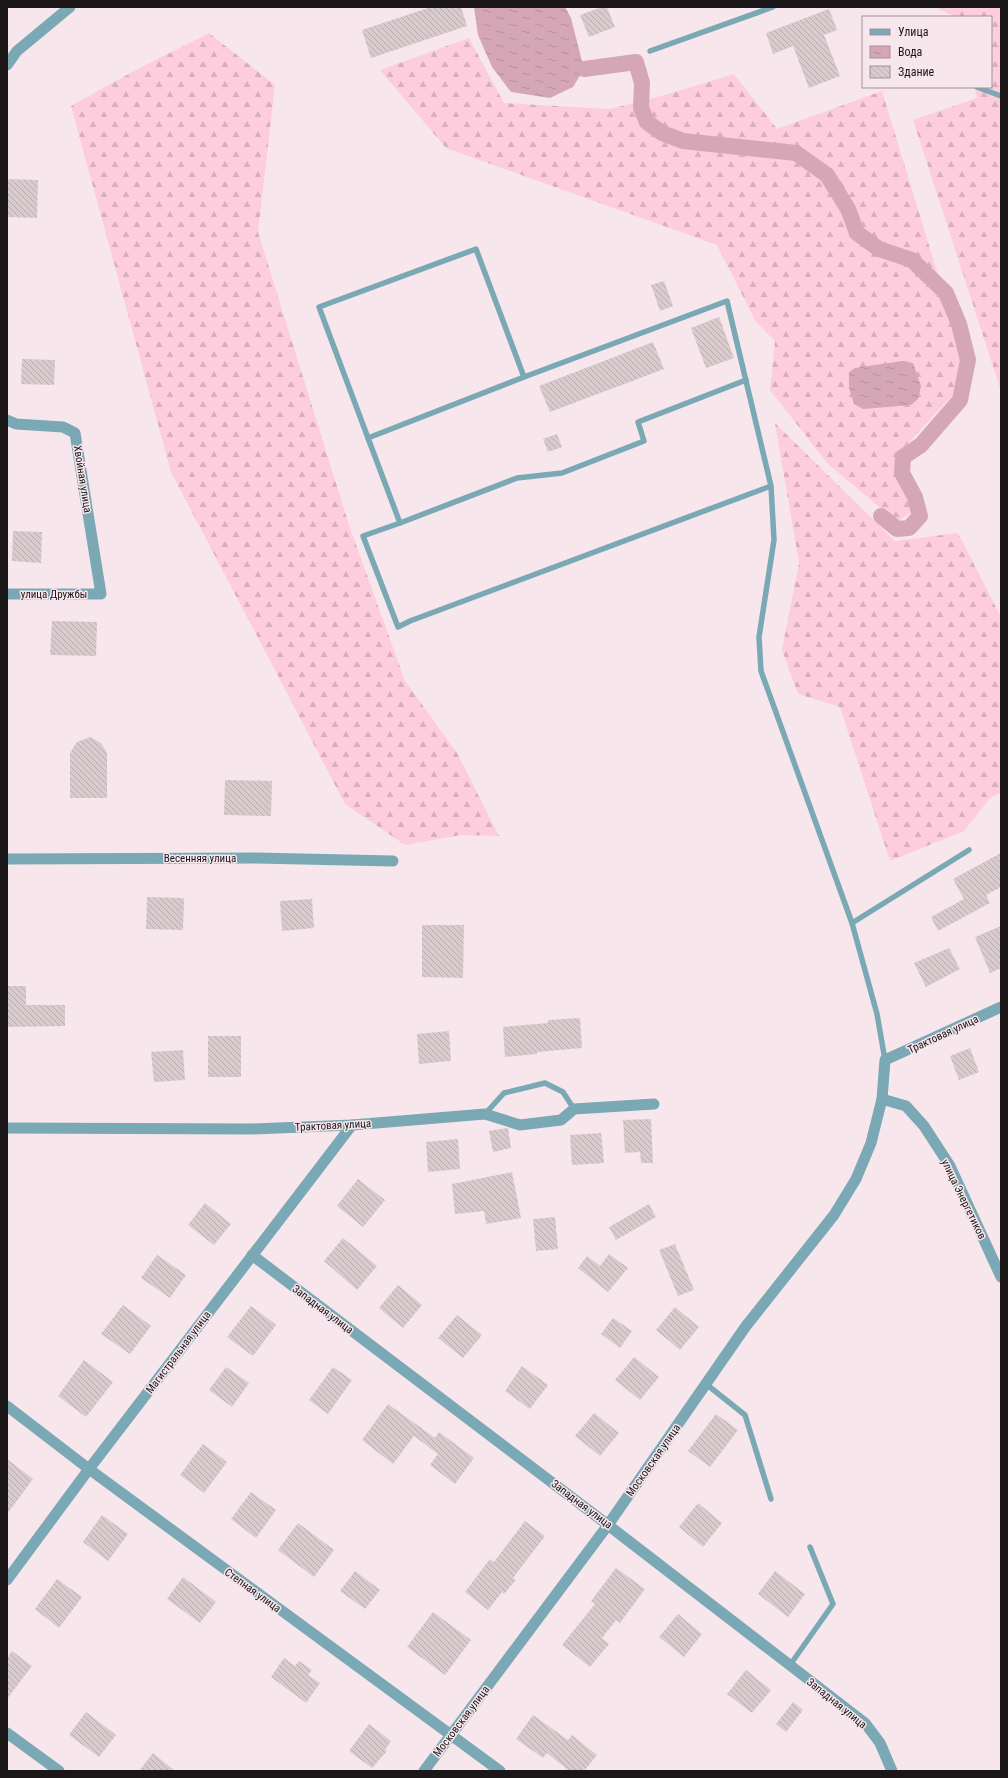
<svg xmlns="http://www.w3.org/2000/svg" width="1008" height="1778" viewBox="0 0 1008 1778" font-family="'Roboto Condensed',sans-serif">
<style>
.forest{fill:url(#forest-firs)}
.water{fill:url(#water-ripples)}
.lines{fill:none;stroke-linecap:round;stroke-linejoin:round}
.canal{stroke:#d5a6b5;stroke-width:16}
.building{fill:url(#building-back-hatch)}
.lane{stroke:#7aa8b5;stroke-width:5.5}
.street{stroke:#7aa8b5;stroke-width:11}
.labels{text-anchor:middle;stroke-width:3;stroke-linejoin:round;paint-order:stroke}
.street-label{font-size:11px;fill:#1b1618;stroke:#f7e7ec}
</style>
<defs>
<pattern id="forest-firs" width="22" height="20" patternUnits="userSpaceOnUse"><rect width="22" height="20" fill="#fecddd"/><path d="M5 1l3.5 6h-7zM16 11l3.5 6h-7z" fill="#d9afbd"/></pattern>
<pattern id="water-ripples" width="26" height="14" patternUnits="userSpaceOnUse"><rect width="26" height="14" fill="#d5a6b5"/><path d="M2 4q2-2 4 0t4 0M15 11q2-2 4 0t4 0" fill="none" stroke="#b68e9b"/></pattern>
<pattern id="building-back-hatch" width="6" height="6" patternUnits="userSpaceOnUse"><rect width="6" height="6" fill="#d9cace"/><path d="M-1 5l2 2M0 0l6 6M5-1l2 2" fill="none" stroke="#baadb0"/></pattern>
</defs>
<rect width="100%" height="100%" fill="#f7e7ec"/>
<!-- forest -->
<g class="forest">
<path d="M935 7H1001V391L913 120 977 98 975 87H991V17H955Z"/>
<path d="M209 33 275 85 258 232 349 525 405 681 457 753 499 836 461 835 405 845 345 804 171 472 71 106 134 71Z"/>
<path d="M469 38 504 103 610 109 665 95 734 74 777 129 882 91 963 357 952 396 896 456 913 511 897 522 828 464 770 390 775 341 756 322 717 245 446 148 380 70Z"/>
<path d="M775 423 895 541 958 533 1001 617V793L990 798 964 831 890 861 840 707 798 694 782 650 799 563Z"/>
</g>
<!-- water -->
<g class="water">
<path d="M474 7H565L571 18 584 69 573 87 550 98 511 92 492 67 478 35Z"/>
<path d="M902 361 913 363 921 386 918 399 911 405 863 409 854 404 849 388V372L855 368Z"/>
</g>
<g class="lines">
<!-- canal -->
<path class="canal" d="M584 69 636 62 642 83 641 108 647 122 662 133 683 141 796 153 827 175 848 209 857 233 879 249 912 260 946 293 959 324 968 360 960 400 921 445 903 457 902 473 915 497 920 516 909 528 897 529 881 516"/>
</g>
<!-- building -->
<g class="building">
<path d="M431 7H461L467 26 371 58 362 30Z"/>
<path d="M602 7H607L615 27 589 37 580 15Z"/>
<path d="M829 9 837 30 824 35 840 76 809 88 793 46 773 54 766 33Z"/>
<path d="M7 179 38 180 37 218 7 217Z"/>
<path d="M664 281 673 306 660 311 651 285Z"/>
<path d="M719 317 734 358 706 368 691 328Z"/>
<path d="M653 342 664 369 550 412 539 386Z"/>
<path d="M22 359 55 360 54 385 21 384Z"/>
<path d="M557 434 562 447 548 452 543 439Z"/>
<path d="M13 531 42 532 41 563 12 561Z"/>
<path d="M52 621 97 622 96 656 50 655Z"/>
<path d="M90 737 101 743 107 753V798H70V753L77 742Z"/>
<path d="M225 780 272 781 271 816 224 815Z"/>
<path d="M1001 853V887L986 895 990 903 938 931 931 917 964 899 953 879Z"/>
<path d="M147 897 184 898 183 930 146 929Z"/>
<path d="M312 899 314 928 282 931 280 901Z"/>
<path d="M422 925H464L463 978 422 977Z"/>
<path d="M1001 926V968L990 973 975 937Z"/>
<path d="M949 948 960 969 926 987 914 963Z"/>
<path d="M7 986H26V1005H65V1026L7 1027Z"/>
<path d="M580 1018 582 1048 537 1052V1054L505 1057 503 1027 548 1023V1020Z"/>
<path d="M449 1031 451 1061 419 1064 417 1034Z"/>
<rect x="208" y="1036" width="33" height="41"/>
<path d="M970 1048 979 1072 959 1080 950 1056Z"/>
<path d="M183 1050 185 1080 154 1082 151 1052Z"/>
<path d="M651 1119 653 1163H641L640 1152 625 1153 623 1120Z"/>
<path d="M508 1128 511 1148 493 1152 489 1131Z"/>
<path d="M601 1133 604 1163 572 1165 570 1135Z"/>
<path d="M458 1139 460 1169 428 1172 426 1142Z"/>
<path d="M512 1172 521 1218 486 1224 484 1211 455 1214 452 1184Z"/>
<path d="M358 1179 385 1200 363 1227 337 1206Z"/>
<path d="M205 1203 231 1224 214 1245 188 1225Z"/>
<path d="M649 1204 656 1217 616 1240 609 1227Z"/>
<path d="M555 1217 558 1249 536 1251 533 1219Z"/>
<path d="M343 1238 377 1266 357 1290 324 1261Z"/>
<path d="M675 1244 694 1290 678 1296 659 1250Z"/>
<path d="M609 1254 628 1268 608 1292 578 1268 587 1256 600 1266Z"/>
<path d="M157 1255 186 1275 170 1298 141 1278Z"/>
<path d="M398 1285 422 1305 403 1328 379 1308Z"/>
<path d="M123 1305 151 1326 130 1354 101 1334Z"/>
<path d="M251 1306 276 1325 253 1356 227 1337Z"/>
<path d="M675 1307 699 1327 680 1350 656 1330Z"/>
<path d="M457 1315 482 1335 463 1358 438 1338Z"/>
<path d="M613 1318 632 1331 620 1348 601 1334Z"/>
<path d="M634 1357 659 1377 640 1400 615 1380Z"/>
<path d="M84 1360 113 1382 86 1417 58 1396Z"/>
<path d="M522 1366 548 1385 530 1409 505 1391Z"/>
<path d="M226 1367 249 1383 232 1407 209 1390Z"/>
<path d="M333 1367 352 1380 328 1414 309 1400Z"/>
<path d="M388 1404 435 1438 439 1432 474 1458 455 1484 430 1465 438 1454 414 1436 393 1464 362 1440Z"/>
<path d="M594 1413 619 1433 600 1456 575 1436Z"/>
<path d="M716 1414 738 1430 710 1467 688 1451Z"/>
<path d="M203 1444 227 1462 204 1493 180 1475Z"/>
<path d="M7 1459 33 1479 7 1514Z"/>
<path d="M251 1492 276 1510 256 1538 231 1519Z"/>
<path d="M698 1503 722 1523 703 1547 679 1527Z"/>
<path d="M102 1515 128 1534 108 1561 83 1542Z"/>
<path d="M525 1521 545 1536 513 1578 516 1580 504 1594 502 1592 488 1610 465 1592 490 1559 494 1562Z"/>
<path d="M298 1523 334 1550 314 1577 278 1550Z"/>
<path d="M616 1568 645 1589 620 1623 616 1620 602 1638 609 1644 590 1667 562 1645 595 1604 591 1601Z"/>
<path d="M355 1571 380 1590 365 1609 340 1591Z"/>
<path d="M775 1571 805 1594 788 1617 758 1594Z"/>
<path d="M183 1577 216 1602 200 1623 167 1599Z"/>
<path d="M57 1579 82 1597 59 1628 35 1609Z"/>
<path d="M433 1612 471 1640 445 1675 407 1647Z"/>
<path d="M678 1614 702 1634 684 1657 659 1637Z"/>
<path d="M12 1651 32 1666 7 1699V1658Z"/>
<path d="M284 1658 295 1666 299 1661 312 1670 308 1675 320 1683 306 1703 271 1677Z"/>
<path d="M746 1670 771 1690 752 1713 727 1694Z"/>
<path d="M793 1702 803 1710 786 1732 776 1724Z"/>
<path d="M86 1712 116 1735 99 1757 69 1735Z"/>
<path d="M533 1715 568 1740 572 1735 597 1755 584 1771H569L547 1753 543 1758 516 1739Z"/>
<path d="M369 1724 391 1741 385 1750 387 1751 372 1768 349 1751Z"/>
<path d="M153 1753 175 1771H139Z"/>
</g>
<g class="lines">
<!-- lane -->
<g class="lane">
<path d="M650 51 773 7"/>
<path d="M977 87 1001 96"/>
<path d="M368 438 319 307 476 249 524 377"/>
<path d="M771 486 410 621 398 627 363 536 400 523 368 438 524 377 727 301 771 486 774 540 759 637 761 671 852 923 877 1014 885 1060"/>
<path d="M400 523 517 478 562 473 644 441 638 422 746 380"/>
<path d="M852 923 969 850"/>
<path d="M485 1114 504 1093 545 1083 563 1092 574 1109"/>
<path d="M706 1384 745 1415 771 1499"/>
<path d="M790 1665 833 1604 810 1547"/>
</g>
<!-- street -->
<g class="street">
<path d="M7 65 17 51 70 7"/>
<path d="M7 420 16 424 63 427 75 433 101 594H7"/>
<path d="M7 859 256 858 393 861"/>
<path d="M882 1099 906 1106 924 1126 950 1166 1001 1277"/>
<path d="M7 1128 251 1129 352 1125 485 1114 520 1125 561 1120 574 1109 654 1104"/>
<path d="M252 1255 608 1525 865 1723 880 1743 892 1771"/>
<path d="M7 1406 89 1469 500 1771"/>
<path d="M7 1580 89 1469 352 1125"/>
<path d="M7 1733 59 1771"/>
<path d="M424 1771 608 1525 746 1326 834 1215 856 1179 871 1143 882 1099 885 1060 1001 1007"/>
</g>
</g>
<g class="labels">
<!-- street labels -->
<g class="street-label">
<text transform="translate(83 479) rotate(81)" y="4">Хвойная улица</text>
<text x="54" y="598">улица Дружбы</text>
<text x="200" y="862">Весенняя улица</text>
<text transform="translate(943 1034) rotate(-25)" y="4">Трактовая улица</text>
<text transform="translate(333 1125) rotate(-3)" y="4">Трактовая улица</text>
<text transform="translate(964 1199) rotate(64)" y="4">улица Энергетиков</text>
<text transform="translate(323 1309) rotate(37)" y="4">Западная улица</text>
<text transform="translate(178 1352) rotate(-53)" y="4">Магистральная улица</text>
<text transform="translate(653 1460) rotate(-55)" y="4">Московская улица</text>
<text transform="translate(582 1504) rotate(37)" y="4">Западная улица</text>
<text transform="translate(253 1590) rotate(36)" y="4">Степная улица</text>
<text transform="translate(837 1703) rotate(39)" y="4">Западная улица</text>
<text transform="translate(461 1721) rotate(-53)" y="4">Московская улица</text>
</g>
</g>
<!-- border -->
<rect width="1008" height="1778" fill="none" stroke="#1b1618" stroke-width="16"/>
<!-- legend -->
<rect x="862" y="16" width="130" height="72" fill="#f7e7ec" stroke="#9f9397"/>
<rect x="870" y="29" width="20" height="6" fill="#7aa8b5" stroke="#9f9397"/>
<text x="898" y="36" font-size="12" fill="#1b1618">Улица</text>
<rect x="870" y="46" width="20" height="12" fill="url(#water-ripples)" stroke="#9f9397"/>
<text x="898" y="56" font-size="12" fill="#1b1618">Вода</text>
<rect x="870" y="66" width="20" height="12" fill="url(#building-back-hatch)" stroke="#9f9397"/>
<text x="898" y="76" font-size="12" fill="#1b1618">Здание</text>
</svg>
